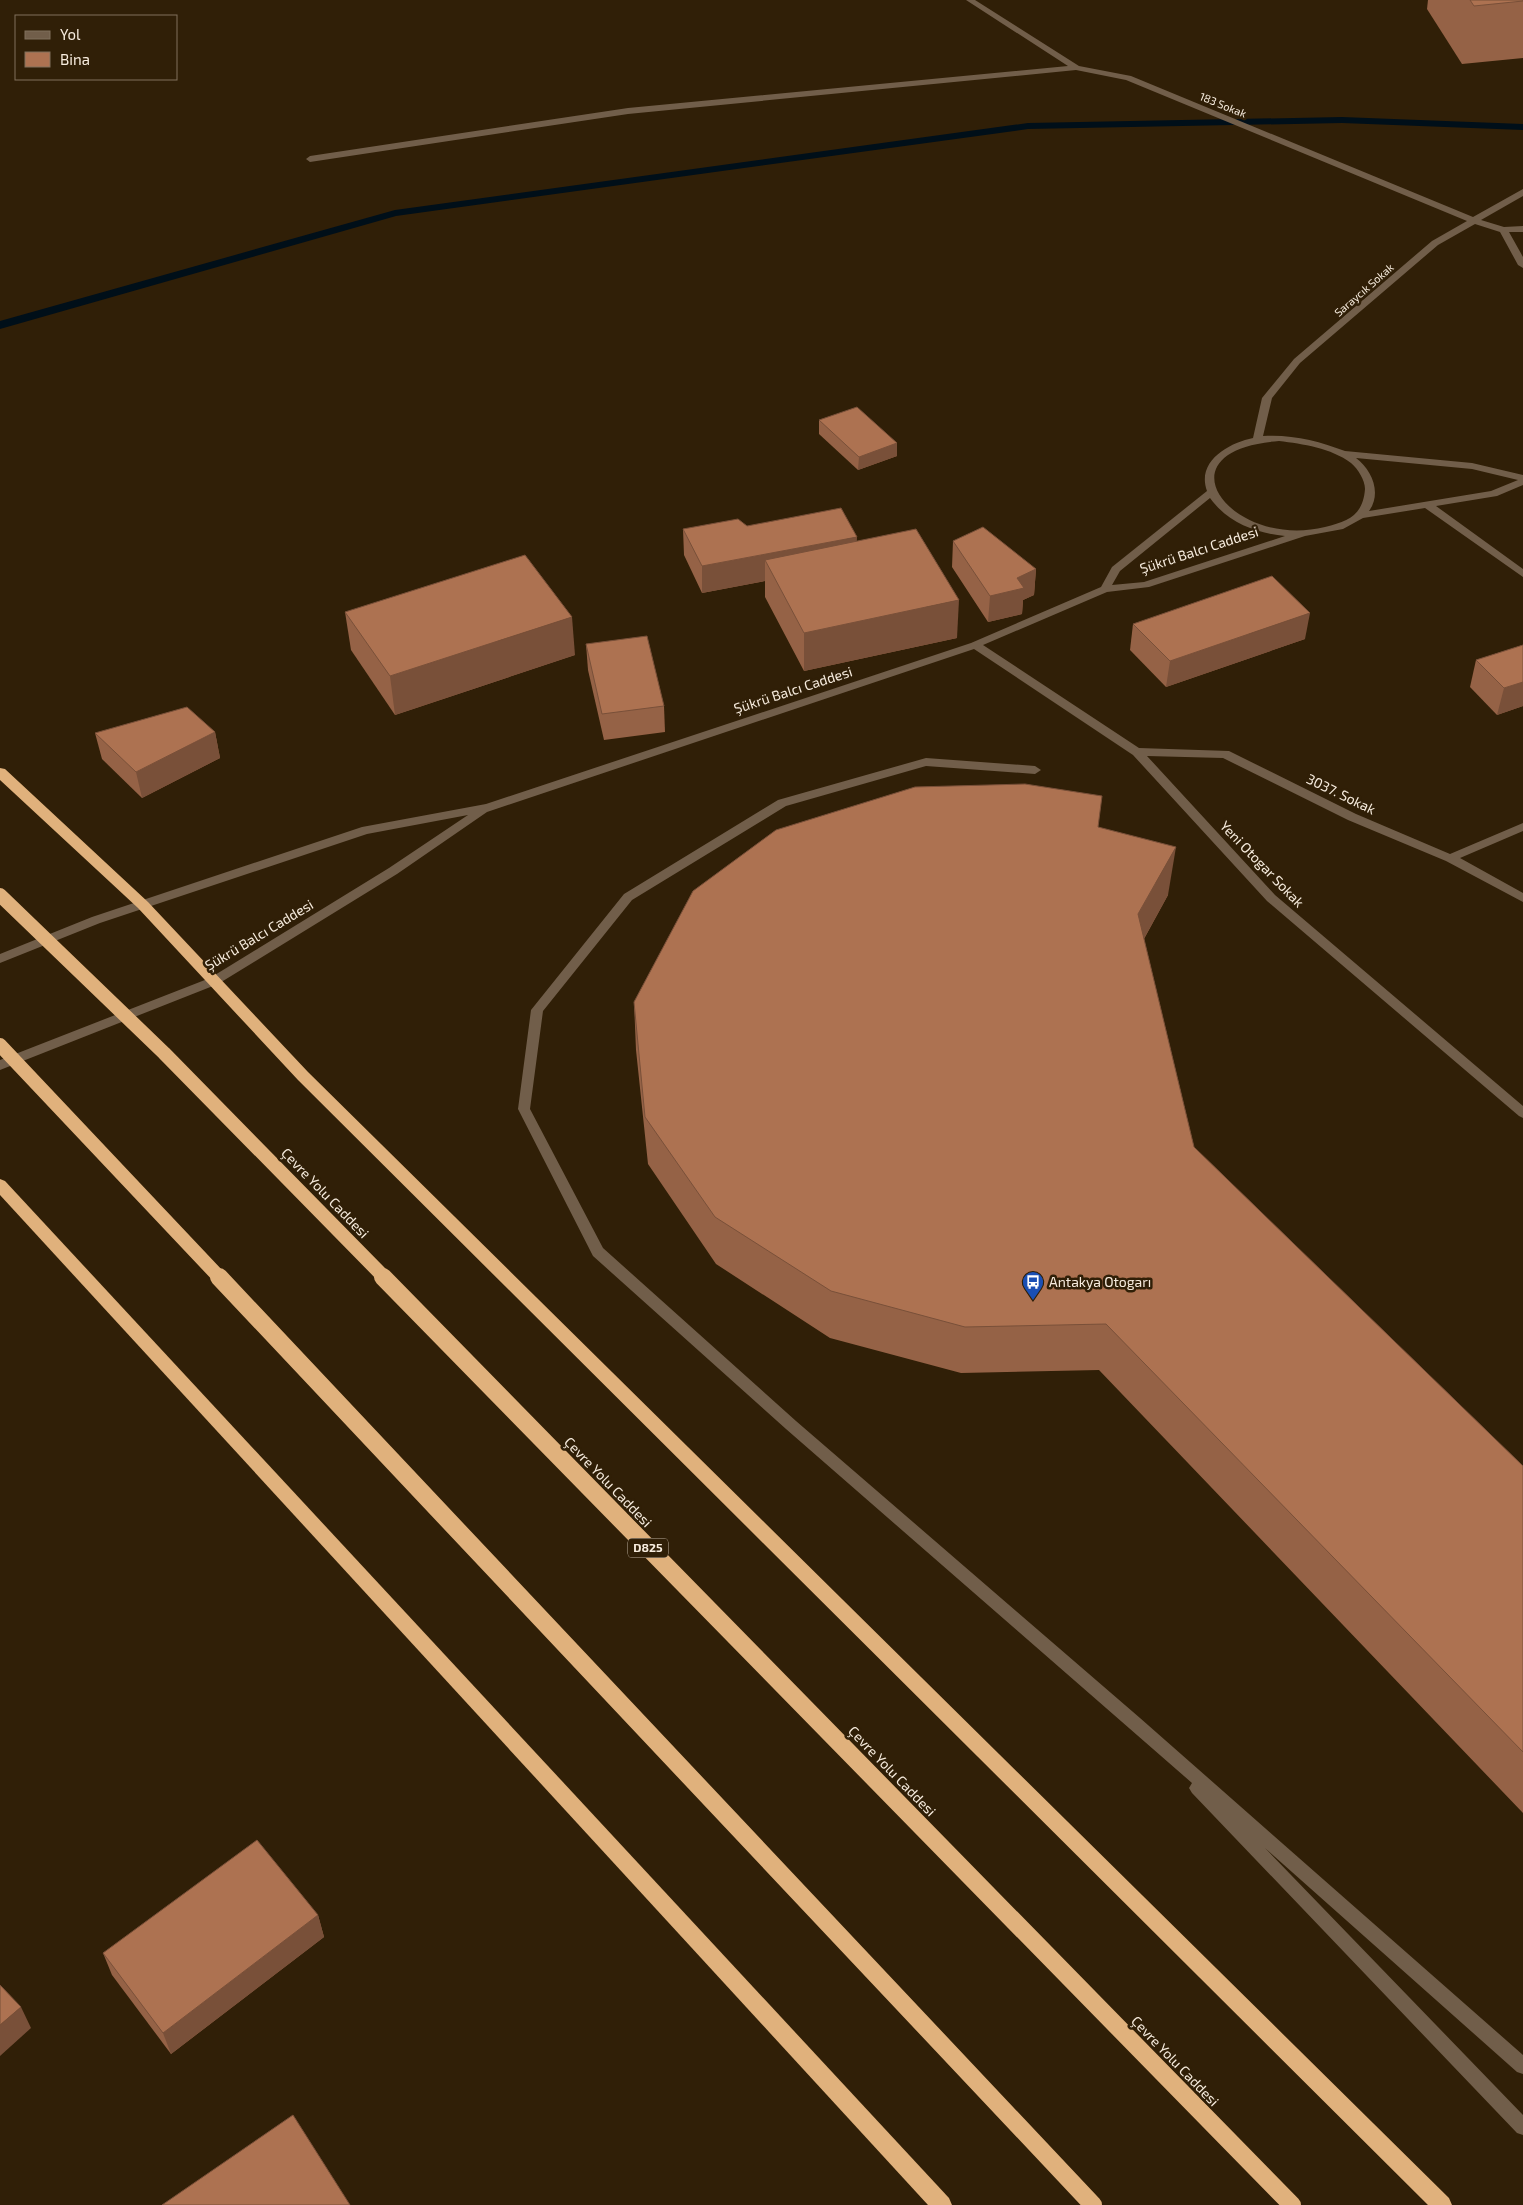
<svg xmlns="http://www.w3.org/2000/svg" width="1523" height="2205" viewBox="0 0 1523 2205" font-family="'Exo 2',sans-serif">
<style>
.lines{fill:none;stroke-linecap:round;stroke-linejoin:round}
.stream{fill:#000f19;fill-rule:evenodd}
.minor{fill:#715e4a;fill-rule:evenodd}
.highway{fill:#e0b17c;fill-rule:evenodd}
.highway-bridge-far1{stroke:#e0b17c;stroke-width:14}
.highway-bridge{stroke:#e0b17c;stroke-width:18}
.wall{fill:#956246}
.shaded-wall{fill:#795039}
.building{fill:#ad7251;stroke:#795039}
.labels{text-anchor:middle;stroke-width:5;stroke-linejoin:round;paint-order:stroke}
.far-street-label{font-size:11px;fill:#f7ecde;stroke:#301f07}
.shield{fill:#301f07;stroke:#bbae9e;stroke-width:1}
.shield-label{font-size:12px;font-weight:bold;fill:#f7ecde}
.street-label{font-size:14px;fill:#f7ecde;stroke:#301f07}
.poi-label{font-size:14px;fill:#f7ecde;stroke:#301f07;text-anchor:start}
</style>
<rect width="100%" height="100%" fill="#301f07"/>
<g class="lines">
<!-- stream -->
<path class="stream" d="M1342 117 1523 124V130L1342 123 1028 129 396 216 0 329V321L395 210 1028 123Z"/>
<!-- minor -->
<g class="minor">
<path d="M966 0H975L1079 66 1131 76 1473 217 1523 189V196L1481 220 1504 227 1523 226V232H1509L1523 257V268L1518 265 1500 232 1475 224 1438 245 1300 363 1272 398 1263 436C1291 434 1319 441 1345 451L1472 463 1523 475V485L1497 496 1436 506 1523 569V577L1425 508 1363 518 1343 529 1305 536 1149 587 1107 592 983 645 1139 748 1229 751 1356 814 1450 854 1523 823V831L1460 858 1523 893V902L1446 861 1348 820 1223 758 1147 756 1275 895 1523 1106V1118L1519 1116 1267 901 1133 755 974 649 487 812 397 874 218 984 0 1070V1060L210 978 389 868 468 815 367 834 100 923 0 963V954L92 917 362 827 486 804 971 643 1101 587 1112 567 1207 491C1196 461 1229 443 1253 438L1262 398 1294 359 1432 241 1467 221 1126 80 1076 70 628 114 310 162 306 159 310 156 628 108 1068 66ZM1279 441C1303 444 1331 448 1351 463 1358 469 1365 480 1365 489 1363 515 1349 521 1325 527 1231 550 1155 450 1279 441ZM1356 458 1472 469 1518 480 1491 491 1369 511C1382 493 1372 470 1356 458ZM1210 498C1228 523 1256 533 1285 536L1144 582 1112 585 1120 571Z"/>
<path d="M926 758 1035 766 1041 770 1035 774 926 766 786 806 632 900 543 1011 530 1109 603 1248 796 1421 1140 1718 1523 2055V2074L1517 2072 1265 1848 1523 2115V2135L1517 2133 1192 1793 1189 1788 1192 1783 786 1429 593 1256 518 1109 531 1010 624 894 778 800Z"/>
</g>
<!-- highway -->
<g class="highway">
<path d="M0 768 5 769 148 902 308 1072 1449 2198 1452 2205H1428L298 1080 138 908 0 780Z"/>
<path d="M0 1179 5 1181 949 2198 952 2205H928L0 1195Z"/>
</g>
<!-- highway-bridge-far1 -->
<g class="highway-bridge-far1">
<path d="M0 895 164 1053 385 1278"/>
<path d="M0 1045 220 1278"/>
</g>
<!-- highway-bridge -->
<g class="highway-bridge">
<path d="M219 1277 1093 2205"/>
<path d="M383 1277 1292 2205"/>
</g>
</g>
<!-- wall -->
<g class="wall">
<path d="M1428 0H1523V58L1462 64 1427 9Z"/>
<path d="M819 420 897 443V456L858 470 819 434Z"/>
<path d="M747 526 856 541 957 638 804 671 765 597V581L702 593 684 555 683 529Z"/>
<path d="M953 541 1036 569 1034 595 1023 600 1022 614 988 622 952 567Z"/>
<path d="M345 612 575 655 395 715 351 650Z"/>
<path d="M1133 624 1305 639 1166 687 1130 650Z"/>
<path d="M586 644 664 706 665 732 604 740 588 670Z"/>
<path d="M1523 645V706L1497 715 1470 687 1476 660Z"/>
<path d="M215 732 220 758 142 798 102 759 95 733Z"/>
<path d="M1098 827 1168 895 1144 939 1194 1147 1523 1466V1813L1099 1370 961 1373 830 1338 716 1264 648 1164 636 1050 634 1002Z"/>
<path d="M318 1915 324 1937 171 2054 112 1975 103 1953Z"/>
</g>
<!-- shaded-wall -->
<g class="shaded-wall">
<path d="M897 443V456L858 470 859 457Z"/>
<path d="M857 537 856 563 765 560V581L702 593V566Z"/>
<path d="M1036 569 1034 595 1023 600 1022 614 988 622 990 596 1017 578Z"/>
<path d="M959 600 957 638 804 671V633Z"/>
<path d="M1310 613 1305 639 1166 687 1170 661Z"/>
<path d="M572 617 575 655 395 715 390 676Z"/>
<path d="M1523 682V706L1497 715 1504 688Z"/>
<path d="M215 732 220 758 142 798 136 772Z"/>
<path d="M1176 847 1168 895 1131 962 1138 914Z"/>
<path d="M318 1915 324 1937 171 2054 163 2033Z"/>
<path d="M21 2007 31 2028 0 2056V2025Z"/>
</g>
<!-- building -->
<g class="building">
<path d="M1470 0H1523V1L1474 6Z"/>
<path d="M857 407 897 443 859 457 819 420Z"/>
<path d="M841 508 857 537 702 566 683 529 738 519 747 526Z"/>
<path d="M983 527 1036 569 1017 578 1024 588 990 596 953 541Z"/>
<path d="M916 529 959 600 804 633 765 560Z"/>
<path d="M525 555 572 617 390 676 345 612Z"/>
<path d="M1272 576 1310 613 1170 661 1133 624Z"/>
<path d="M647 636 664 706 602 714 586 644Z"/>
<path d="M1523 645V682L1504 688 1476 660Z"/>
<path d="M187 707 215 732 136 772 95 733Z"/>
<path d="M1025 784 1102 796 1098 827 1176 847 1138 914 1194 1147 1523 1466V1752L1106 1324 965 1327 831 1291 715 1217 645 1117 634 1002 693 891 776 830 915 787Z"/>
<path d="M257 1840 318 1915 163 2033 103 1953Z"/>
<path d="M0 1985 21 2007 0 2025Z"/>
<path d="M293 2115 350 2205H162Z"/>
</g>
<!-- icons -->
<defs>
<g id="bus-pin" transform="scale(1.125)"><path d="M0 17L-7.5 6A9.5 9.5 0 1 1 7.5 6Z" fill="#1a4fb4" stroke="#301f07"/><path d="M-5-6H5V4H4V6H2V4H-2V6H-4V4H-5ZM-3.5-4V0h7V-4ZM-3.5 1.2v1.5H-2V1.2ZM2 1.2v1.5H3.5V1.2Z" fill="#fff"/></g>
</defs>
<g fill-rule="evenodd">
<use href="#bus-pin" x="1033" y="1282"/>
</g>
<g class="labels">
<!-- far-street labels -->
<g class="far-street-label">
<text transform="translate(1223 105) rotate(22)" y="4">183 Sokak</text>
<text transform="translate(1364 290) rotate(-41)" y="4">Saraycık Sokak</text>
</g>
<!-- shield labels -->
<rect class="shield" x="628" y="1538.5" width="40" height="19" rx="4"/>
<g class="shield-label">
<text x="648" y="1552">D825</text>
</g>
<!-- street labels -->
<g class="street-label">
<text transform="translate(1199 550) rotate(-18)" y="5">Şükrü Balcı Caddesi</text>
<text transform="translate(793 690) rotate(-18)" y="5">Şükrü Balcı Caddesi</text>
<text transform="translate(1341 794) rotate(26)" y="5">3037. Sokak</text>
<text transform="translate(1262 864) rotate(46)" y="5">Yeni Otogar Sokak</text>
<text transform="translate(259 935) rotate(-31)" y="5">Şükrü Balcı Caddesi</text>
<text transform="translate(325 1193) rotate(46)" y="5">Çevre Yolu Caddesi</text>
<text transform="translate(608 1482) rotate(46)" y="5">Çevre Yolu Caddesi</text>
<text transform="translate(892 1771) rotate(46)" y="5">Çevre Yolu Caddesi</text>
<text transform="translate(1175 2061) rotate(46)" y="5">Çevre Yolu Caddesi</text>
</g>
<!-- poi labels -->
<g class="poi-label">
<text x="1049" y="1287">Antakya Otogarı</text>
</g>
</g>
<!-- legend -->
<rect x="15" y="15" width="162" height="65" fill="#301f07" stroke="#80715d"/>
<rect x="25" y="31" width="25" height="8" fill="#715e4a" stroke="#80715d"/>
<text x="60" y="40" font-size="15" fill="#f7ecde">Yol</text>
<rect x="25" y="52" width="25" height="15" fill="#ad7251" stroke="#80715d"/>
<text x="60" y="65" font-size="15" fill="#f7ecde">Bina</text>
</svg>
